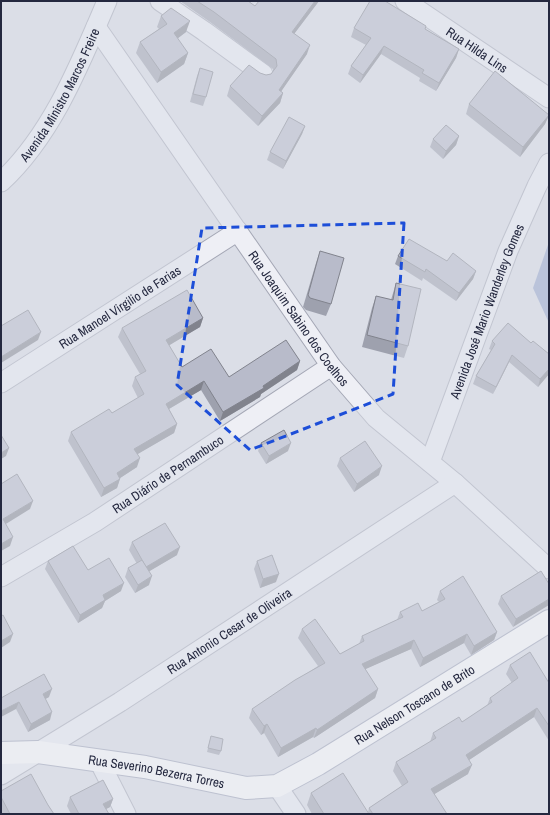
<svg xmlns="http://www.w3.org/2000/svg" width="550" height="815" viewBox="0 0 550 815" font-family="'Archivo Narrow',sans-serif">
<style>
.water{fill:#93a3cb}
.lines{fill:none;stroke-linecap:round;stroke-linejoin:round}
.minor-casing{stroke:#a4a7b5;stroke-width:21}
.major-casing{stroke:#9a9fb4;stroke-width:24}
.minor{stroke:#eeeff5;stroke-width:19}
.major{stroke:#fff;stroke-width:22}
.wall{fill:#9ea1ae}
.shaded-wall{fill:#81838d}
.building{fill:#b8bbca;stroke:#81838d}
.marked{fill:none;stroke:#1d4ed8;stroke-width:3;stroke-dasharray:8 5;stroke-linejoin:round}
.labels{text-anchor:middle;stroke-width:3.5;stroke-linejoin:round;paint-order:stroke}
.street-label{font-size:13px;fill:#24283f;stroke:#ebedf5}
</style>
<rect width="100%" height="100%" fill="#dbdee7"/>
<!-- water -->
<path class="water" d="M549 242V323L533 288Z"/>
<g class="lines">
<!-- minor casing -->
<g class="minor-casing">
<g id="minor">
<path d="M160 1 204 31 263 74"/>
<path id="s1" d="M405 1 549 98"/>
<path id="s2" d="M96 27 331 366 376 418 455 483 549 569"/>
<path id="s3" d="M1 182C52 135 80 64 107 1"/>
<path id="s4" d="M1 383 238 231"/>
<path id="s5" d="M430 462 508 251 537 186 549 163"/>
<path id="s6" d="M1 577 95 522 331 366"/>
<path d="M99 761 126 814"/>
<path id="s7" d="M1 775 120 702 455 483"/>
<path d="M277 786 296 814"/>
</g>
</g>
<!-- major casing -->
<g class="major-casing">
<g id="major">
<path id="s8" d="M1 753 38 752 145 767 246 788 277 786 318 764 549 621"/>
</g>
</g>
<!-- minor -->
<use href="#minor" class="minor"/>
<!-- major -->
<use href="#major" class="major"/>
</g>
<!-- wall -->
<g class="wall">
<path d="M180 1H248L255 6 319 1 294 34 307 54 281 91 283 93 280 103 258 126 227 96 230 86 260 73 266 75 271 74 273 72V69L210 22Z"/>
<path d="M161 16 186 32 177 39 188 53 184 64 157 83 136 53 140 42 159 29 157 27Z"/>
<path d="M354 28 425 29 459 49 456 58 436 91 419 81 420 78 381 54 360 83 348 74 351 66 366 45 351 37Z"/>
<path d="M200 68 206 97 203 106 190 102 197 76Z"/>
<path d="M469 104 549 115 545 124 520 157 466 114Z"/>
<path d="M305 126 302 134 283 169 267 160 270 152Z"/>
<path d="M459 136 456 145 443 159 430 147 433 139Z"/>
<path d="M320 251 331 304 326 316 306 310 303 307 316 263Z"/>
<path d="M398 256 447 261 476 271 473 279 456 301 423 278 422 281 395 264Z"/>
<path d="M396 283 408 346 404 358 362 347 372 308 376 296 391 300Z"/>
<path d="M203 318 200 327 169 345 182 367 229 377 300 361 297 370 261 394 260 397 220 421 201 390 169 409 177 424 174 433 137 454V467L120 478 117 488 101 497 68 441 71 432 112 413 138 398 132 386 135 377 140 374 118 337 122 328Z"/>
<path d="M492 341 549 374 538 387 509 362 493 394 473 384 476 376 491 350 489 349Z"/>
<path d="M261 443 288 451 266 464 258 451Z"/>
<path d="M340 458 379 475 354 492 337 466Z"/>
<path d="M132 542 177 555 149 571V585L135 593 125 577 128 568 137 564 129 550Z"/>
<path d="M48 561 88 570 121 591 105 601 102 608 78 623 45 569Z"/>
<path d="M257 561 276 582 260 588 254 569Z"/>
<path d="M541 571 513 627 498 604 501 596Z"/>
<path d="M440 591 497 632 494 640 471 655 464 643 420 667 411 649 365 669 378 689 375 698 314 738 313 737 278 757 264 733 261 735 249 718 252 709 318 666 298 638 302 629 340 654 359 644 362 636 397 620 400 612 422 611 439 602 437 600Z"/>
<path d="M510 665 549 683V741L534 717 469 760 468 774 434 794 447 814H312L307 805 311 793 368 812 369 808 402 786 393 771 396 762 430 742 433 733 462 722 487 706 490 698 512 683 506 674Z"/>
<path d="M49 697 45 699 50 720 28 732 16 709 1 698Z"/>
<path d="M211 736 221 751 219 755 207 752Z"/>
<path d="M1 791 48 805 54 814H2L1 812Z"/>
<path d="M70 797 113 799 110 807 106 809 109 814H71L67 806Z"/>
</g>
<!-- shaded-wall -->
<g class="shaded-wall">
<path d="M315 1H319L288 42 292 32Z"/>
<path d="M190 21 186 32 170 44 174 33Z"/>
<path d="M310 45 307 54 276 99 279 90Z"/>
<path d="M384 46 381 54 360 83 363 75Z"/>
<path d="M459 49 456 58 436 91 439 83Z"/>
<path d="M188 53 184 64 157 83 161 72Z"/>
<path d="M283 93 280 103 258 126 262 116Z"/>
<path d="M549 115 545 124 520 157 523 147Z"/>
<path d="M305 126 302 134 283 169 286 161Z"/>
<path d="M459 136 456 145 443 159 446 151Z"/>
<path d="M476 271 473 279 456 301 459 293Z"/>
<path d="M203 318 200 327 163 349 166 340Z"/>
<path d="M41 332 38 340 1 363V357Z"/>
<path d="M512 355 509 362 493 394 496 387Z"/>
<path d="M300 361 297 370 261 394 260 397 220 421 223 412Z"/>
<path d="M549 369V374L538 387 540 379Z"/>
<path d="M204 381 201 390 162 413 166 404Z"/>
<path d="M177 424 174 433 131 458 134 449Z"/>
<path d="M291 443 288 451 266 464 269 456Z"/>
<path d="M9 448 6 456 1 459V453Z"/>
<path d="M140 458 137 467 114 482 117 473Z"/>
<path d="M382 466 379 475 354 492 357 484Z"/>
<path d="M120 479 117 488 101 497 104 488Z"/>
<path d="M33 501 30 509 1 527 3 519Z"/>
<path d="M13 537 10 546 1 551V544Z"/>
<path d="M180 547 177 555 143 575 146 567Z"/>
<path d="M279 574 276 582 260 588 263 579Z"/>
<path d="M152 576 149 585 135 593 138 585Z"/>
<path d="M124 583 121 591 105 601 102 608 78 623 80 615 103 595Z"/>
<path d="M549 599V605L513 627 516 619Z"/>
<path d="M497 632 494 640 471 655 474 646Z"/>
<path d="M13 634 10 642 1 648V641Z"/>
<path d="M467 634 464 643 420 667 423 658Z"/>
<path d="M414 640 411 649 359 672 362 664Z"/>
<path d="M52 689 49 697 40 702 43 694Z"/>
<path d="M378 689 375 698 314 738 317 730Z"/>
<path d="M19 702 16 709 1 717V711Z"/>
<path d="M537 708 534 717 463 764 466 755Z"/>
<path d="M52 712 50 720 28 732 31 724Z"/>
<path d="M267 724 264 733 261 735 264 726Z"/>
<path d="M316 728 313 737 278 757 281 748Z"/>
<path d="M472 765 468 774 428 798 431 789Z"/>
<path d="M113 799 110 807 100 812 103 804Z"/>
</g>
<!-- building -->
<g class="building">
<path d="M197 1H248L255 6 259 1H315L292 32 310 45 279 90 283 93 262 116 230 86 249 65 260 73 266 75 271 74 277 66 276 59 214 12Z"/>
<path d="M370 1H385L426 26 425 29 459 49 439 83 422 73 424 70 384 46 363 75 351 66 371 38 354 28Z"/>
<path d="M171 8 190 21 174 33 188 53 161 72 140 42 167 24 161 16Z"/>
<path d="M200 68 213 72 206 97 193 94Z"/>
<path d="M495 71 549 115 523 147 469 104Z"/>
<path d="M289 117 305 126 286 161 270 152Z"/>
<path d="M446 125 459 136 446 151 433 139Z"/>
<path d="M409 239 447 261 453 253 476 271 459 293 426 269 425 272 398 256Z"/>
<path d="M320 251 344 258 331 304 310 298 308 295Z"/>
<path d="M396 283 421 289 408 346 367 335 376 296 393 300Z"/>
<path d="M187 290 203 318 166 340 182 367 211 349 229 377 286 340 300 361 263 386 264 388 223 412 204 381 166 404 177 424 134 449 140 458 117 473 120 479 104 488 71 432 109 409 112 413 144 394 135 377 146 371 122 328Z"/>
<path d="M28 310 41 332 1 357V326Z"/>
<path d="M508 323 531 343 533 341 549 354V369L540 379 512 355 496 387 476 376 495 344 492 341Z"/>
<path d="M284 430 291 443 269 456 261 443Z"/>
<path d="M1 435 9 448 1 453Z"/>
<path d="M365 441 382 466 357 484 340 458Z"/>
<path d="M17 474 33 501 3 519 13 537 1 544V484Z"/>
<path d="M165 523 180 547 146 567 132 542Z"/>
<path d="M73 546 88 570 109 558 124 583 103 595 105 600 80 615 48 561Z"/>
<path d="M272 555 279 574 263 579 257 561Z"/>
<path d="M142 560 152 576 138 585 128 568Z"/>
<path d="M541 571 549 584V599L516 619 501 596Z"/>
<path d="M463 576 497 632 474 646 467 634 423 658 414 640 362 664 378 689 317 730 316 728 281 748 267 724 264 726 252 709 295 680 325 663 302 629 315 619 340 654 364 641 362 636 403 617 400 612 418 603 422 611 445 599 440 591Z"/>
<path d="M3 615 13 634 1 641V616Z"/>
<path d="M530 652 549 683V726L537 708 466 755 472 765 431 789 447 814H373L369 808 408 782 396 762 436 738 433 733 459 717 462 722 492 702 490 698 518 678 510 665Z"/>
<path d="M44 674 52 689 43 694 52 712 31 724 19 702 1 711V698Z"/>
<path d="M211 736 223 739 221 751 208 748Z"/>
<path d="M343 773 369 814H324L311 793Z"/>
<path d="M31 774 48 805 54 814H10L1 797V791Z"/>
<path d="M103 780 113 799 103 804 109 814H79L70 797Z"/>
</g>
<!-- marked area -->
<path d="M0 0H550V815H0ZM404 223 393 394 250 450 177 385 202 228Z" fill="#dbdee7" fill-opacity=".55" fill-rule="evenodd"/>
<path class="marked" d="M404 223 393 394 250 450 177 385 202 228Z"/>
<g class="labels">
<!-- street labels -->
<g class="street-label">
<text dy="5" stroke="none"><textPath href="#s1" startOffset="87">Rua Hilda Lins</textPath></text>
<text dy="5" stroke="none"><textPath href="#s3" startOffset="106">Avenida Ministro Marcos Freire</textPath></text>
<text dy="5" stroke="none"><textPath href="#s4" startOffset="141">Rua Manoel Virgilio de Farias</textPath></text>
<text dy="5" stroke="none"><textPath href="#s5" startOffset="161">Avenida José Mario Wanderley Gomes</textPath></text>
<text dy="5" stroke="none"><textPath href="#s2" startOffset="355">Rua Joaquim Sabino dos Coelhos</textPath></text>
<text dy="5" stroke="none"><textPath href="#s6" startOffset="196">Rua Diário de Pernambuco</textPath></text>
<text dy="5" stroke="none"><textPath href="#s7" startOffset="270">Rua Antonio Cesar de Oliveira</textPath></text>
<text dy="5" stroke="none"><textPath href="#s8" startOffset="439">Rua Nelson Toscano de Brito</textPath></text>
<text dy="5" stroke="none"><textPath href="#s8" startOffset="157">Rua Severino Bezerra Torres</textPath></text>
</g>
</g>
<!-- border -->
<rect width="550" height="815" fill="none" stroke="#24283f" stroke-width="4"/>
</svg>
